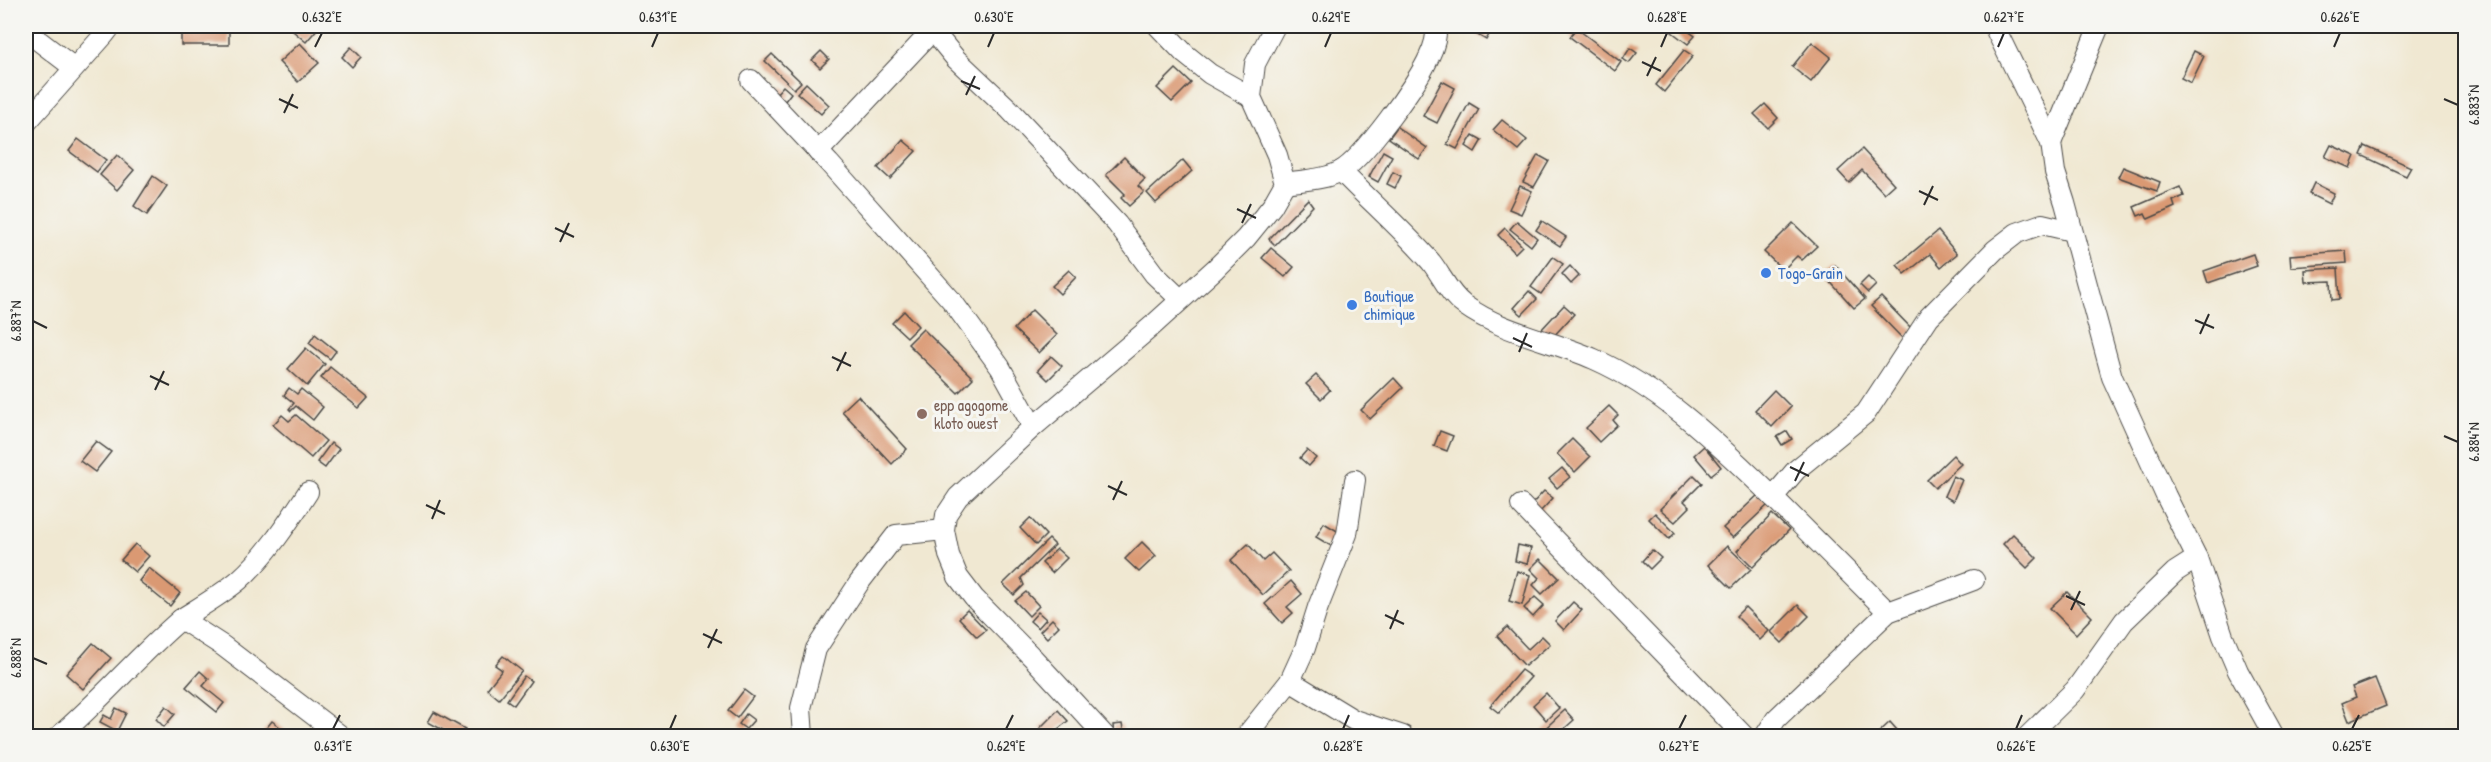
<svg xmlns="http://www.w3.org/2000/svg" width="2491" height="762" viewBox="0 0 2491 762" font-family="'Patrick Hand',sans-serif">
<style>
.building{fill:#da9973}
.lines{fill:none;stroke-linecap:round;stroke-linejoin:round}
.minor-casing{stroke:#494744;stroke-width:22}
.minor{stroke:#fff;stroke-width:20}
.ticks{fill:none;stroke:#2b2b2b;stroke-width:2}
.shop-dot{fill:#3f7fe0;stroke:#f6f6f2;stroke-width:2}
.education-dot{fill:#8d6e63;stroke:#f6f6f2;stroke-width:2}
.labels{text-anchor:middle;stroke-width:6;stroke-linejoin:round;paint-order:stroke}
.shop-label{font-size:16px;fill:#366cbe;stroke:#f6f6f2;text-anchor:start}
.education-label{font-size:16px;fill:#785e54;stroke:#f6f6f2;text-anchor:start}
.neatline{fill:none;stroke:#2b2b2b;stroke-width:2}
.ticks-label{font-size:15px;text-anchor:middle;fill:#2b2b2b}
</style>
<rect width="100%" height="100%" fill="#f6f6f2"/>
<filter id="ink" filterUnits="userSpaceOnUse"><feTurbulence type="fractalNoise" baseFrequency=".0167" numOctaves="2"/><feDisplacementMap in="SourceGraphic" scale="12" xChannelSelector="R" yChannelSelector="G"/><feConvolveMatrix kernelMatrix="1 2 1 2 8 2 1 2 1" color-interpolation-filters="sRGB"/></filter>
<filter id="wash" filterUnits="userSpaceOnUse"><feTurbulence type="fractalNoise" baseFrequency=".008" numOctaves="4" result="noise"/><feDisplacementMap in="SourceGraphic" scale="24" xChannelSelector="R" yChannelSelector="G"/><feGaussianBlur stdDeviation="1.35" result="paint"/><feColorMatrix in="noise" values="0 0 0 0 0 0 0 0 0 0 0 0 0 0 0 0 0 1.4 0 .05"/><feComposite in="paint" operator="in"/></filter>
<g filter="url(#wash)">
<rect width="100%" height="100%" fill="#f0e8d2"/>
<g id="blocks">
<!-- building -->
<g class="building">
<path d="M287 26H318L319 27 306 42Z"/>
<path d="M1481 26H1494L1486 40 1476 34Z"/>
<path d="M1664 26H1681L1695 36 1688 44Z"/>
<rect x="181" y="28" width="48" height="17"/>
<path d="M1576 28 1621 62 1615 71 1570 37Z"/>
<path d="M1812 42 1831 57 1811 82 1792 67Z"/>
<path d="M300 43 319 63 298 82 279 62Z"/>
<path d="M351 47 361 57 352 67 342 57Z"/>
<path d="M1630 48 1637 53 1629 63 1623 59Z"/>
<path d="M1684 50 1693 56 1664 92 1656 85Z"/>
<path d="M821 51 829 59 820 68 812 60Z"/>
<path d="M2194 51 2204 56 2191 83 2181 78Z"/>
<path d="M772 54 801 82 794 89 765 61Z"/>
<path d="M1176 69 1191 83 1172 102 1157 88Z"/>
<path d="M1442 81 1455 88 1437 123 1423 116Z"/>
<path d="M806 83 829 105 821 114 797 93Z"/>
<path d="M783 86 791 93 785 101 776 94Z"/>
<path d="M1469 103 1479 109 1457 149 1447 144Z"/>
<path d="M1765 104 1778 118 1768 128 1754 114Z"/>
<path d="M1502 120 1527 140 1518 150 1493 130Z"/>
<path d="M1397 127 1427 148 1419 159 1389 138Z"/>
<path d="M1473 135 1482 140 1475 152 1466 146Z"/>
<path d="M78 139 106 160 97 172 69 151Z"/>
<path d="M903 140 916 151 890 179 878 168Z"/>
<path d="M2331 145 2355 156 2350 168 2325 157Z"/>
<path d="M2365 146 2411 167 2406 176 2361 155Z"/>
<path d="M1862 149 1894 184 1884 193 1862 170 1849 183 1838 171Z"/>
<path d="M1383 151 1392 156 1378 182 1369 177Z"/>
<path d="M117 155 134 170 117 190 100 175Z"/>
<path d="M1538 155 1549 161 1534 187 1523 182Z"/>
<path d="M1124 157 1145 179 1138 186 1144 192 1129 206 1121 198 1125 194 1106 175Z"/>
<path d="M1183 160 1192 171 1156 203 1147 193Z"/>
<path d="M2123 167 2160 182 2157 191 2118 177Z"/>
<path d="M1393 172 1401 176 1395 188 1387 184Z"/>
<path d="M153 176 167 186 147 215 134 206Z"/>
<path d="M2314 183 2334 193 2329 204 2309 194Z"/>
<path d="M1520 186 1532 191 1521 214 1509 209Z"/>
<path d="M2180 187 2184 196 2173 201 2175 207 2148 219 2145 213 2138 216 2134 207Z"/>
<path d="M1308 199 1313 206 1275 245 1269 239Z"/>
<path d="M1517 221 1537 238 1531 246 1510 229Z"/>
<path d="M1542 221 1566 237 1560 246 1536 230Z"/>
<path d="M1793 223 1817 246 1802 260 1797 256 1783 270 1764 252Z"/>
<path d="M1505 228 1522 246 1515 253 1498 235Z"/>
<path d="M1938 231 1957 254 1941 267 1930 254 1905 274 1897 265Z"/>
<path d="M1271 248 1294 267 1285 277 1262 258Z"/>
<path d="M2346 251 2347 263 2291 267 2290 255Z"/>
<path d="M2253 254 2257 266 2208 283 2204 271Z"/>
<path d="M1553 257 1563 264 1541 294 1531 287Z"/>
<path d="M1835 265 1865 299 1854 308 1824 275Z"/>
<path d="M1570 266 1579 276 1571 284 1562 274Z"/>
<path d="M2338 268 2340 299 2332 300 2331 281 2306 282 2305 270Z"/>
<path d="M1069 270 1076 277 1060 294 1052 286Z"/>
<path d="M1868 277 1876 285 1868 293 1860 285Z"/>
<path d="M1529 291 1537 299 1522 315 1514 308Z"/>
<path d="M1881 297 1913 330 1903 339 1871 306Z"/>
<path d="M1564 305 1574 314 1551 339 1541 330Z"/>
<path d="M1032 310 1057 335 1039 353 1014 329Z"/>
<path d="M904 311 918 326 907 337 892 323Z"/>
<path d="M923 329 973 378 958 393 908 344Z"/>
<path d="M315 334 336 351 330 359 309 343Z"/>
<path d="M306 348 325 364 307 386 288 369Z"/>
<path d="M1051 356 1062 366 1048 380 1038 370Z"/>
<path d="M330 367 368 398 359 408 321 378Z"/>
<path d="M1316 375 1330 390 1321 399 1306 384Z"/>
<path d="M1394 378 1403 388 1370 419 1361 410Z"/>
<path d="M289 388 297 394 301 389 323 407 313 420 296 406 291 411 289 409 294 403 284 395Z"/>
<path d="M1774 390 1791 407 1772 427 1755 410Z"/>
<path d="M858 396 907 449 892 464 842 411Z"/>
<path d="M1609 406 1618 415 1613 420 1617 425 1599 442 1586 428Z"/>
<path d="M282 415 289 421 296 415 326 441 311 458 273 425Z"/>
<path d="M1440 431 1453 436 1447 451 1434 446Z"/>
<path d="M1787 431 1792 439 1782 445 1777 437Z"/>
<path d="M1572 439 1590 457 1575 472 1557 454Z"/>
<path d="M96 441 111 452 95 472 80 461Z"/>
<path d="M331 443 339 449 325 468 317 462Z"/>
<path d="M1704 446 1721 467 1711 475 1694 455Z"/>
<path d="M1307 450 1316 458 1309 466 1300 458Z"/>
<path d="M1953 455 1961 464 1935 488 1927 480Z"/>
<path d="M1562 468 1570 477 1557 488 1549 479Z"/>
<path d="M1694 475 1702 483 1684 501 1690 507 1675 522 1660 509Z"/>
<path d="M1953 476 1962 480 1953 501 1944 496Z"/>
<path d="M1544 491 1553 498 1540 512 1532 504Z"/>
<path d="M1759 494 1769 504 1733 538 1723 528Z"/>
<path d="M1655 513 1675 533 1669 539 1649 519Z"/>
<path d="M1772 514 1789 530 1753 567 1737 551Z"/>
<path d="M1030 518 1046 535 1036 545 1020 528Z"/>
<path d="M1324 523 1339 532 1331 546 1316 537Z"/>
<path d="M2013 534 2037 558 2027 568 2003 544Z"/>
<path d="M1049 539 1055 545 1021 578 1024 585 1014 595 1003 584Z"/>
<path d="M1142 542 1156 556 1139 572 1125 559Z"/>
<path d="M135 544 149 556 135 572 121 560Z"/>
<path d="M1248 544 1263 561 1272 553 1289 571 1263 595 1231 560Z"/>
<path d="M1518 545 1531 548 1527 564 1515 561Z"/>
<path d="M1727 546 1751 569 1731 588 1708 565Z"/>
<path d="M1057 549 1067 558 1052 573 1042 563Z"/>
<path d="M1652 550 1661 558 1650 569 1642 561Z"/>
<path d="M1540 559 1559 578 1542 594 1533 585 1539 578 1530 569Z"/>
<path d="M149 568 180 593 170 606 139 581Z"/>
<path d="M1517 571 1530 575 1522 605 1509 601Z"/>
<path d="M1291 581 1302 594 1287 607 1293 613 1282 623 1265 604Z"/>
<path d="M1026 592 1039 606 1029 616 1015 601Z"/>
<path d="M2067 592 2092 617 2076 634 2050 608Z"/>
<path d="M1535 597 1544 605 1533 617 1524 608Z"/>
<path d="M1573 602 1582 610 1564 630 1555 621Z"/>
<path d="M1798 605 1809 616 1782 643 1771 632Z"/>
<path d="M1745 607 1769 631 1760 640 1736 616Z"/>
<path d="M967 610 986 630 977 637 959 618Z"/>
<path d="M1038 612 1046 619 1038 628 1030 621Z"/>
<path d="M1052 619 1059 626 1047 638 1040 631Z"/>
<path d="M1507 627 1528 649 1542 636 1550 644 1525 666 1497 636Z"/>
<path d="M93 643 111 658 83 689 66 674Z"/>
<path d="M503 656 522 671 499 699 487 689 502 670 495 665Z"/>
<path d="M1521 670 1531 677 1499 713 1490 706Z"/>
<path d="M200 671 209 679 203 686 224 703 217 712 186 687Z"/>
<path d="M524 676 531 681 514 705 507 700Z"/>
<path d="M2375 678 2386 706 2349 721 2342 703 2356 697 2352 687Z"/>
<path d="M744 690 753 697 737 718 728 711Z"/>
<path d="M1546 693 1559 708 1546 720 1533 705Z"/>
<path d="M166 706 175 714 164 727 156 719Z"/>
<path d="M116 708 126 713 117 731 100 722 104 715 111 719Z"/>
<path d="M1058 710 1068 721 1058 729 1065 736H1048L1040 728Z"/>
<path d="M1565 710 1574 720 1556 736H1537Z"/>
<path d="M434 712 465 729 460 736H454L428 722Z"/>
<path d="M746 714 754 720 746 729 739 724Z"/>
<path d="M272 721 288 733 285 736H260Z"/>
<path d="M1890 722 1897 730 1890 736H1875Z"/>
<path d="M1122 724 1124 735 1114 736 1113 725Z"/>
</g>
</g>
</g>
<g filter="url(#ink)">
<use href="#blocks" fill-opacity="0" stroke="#494744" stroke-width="1.5"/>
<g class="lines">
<!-- minor casing -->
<g class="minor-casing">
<g id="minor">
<path d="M929 26 956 59 1009 109 1117 224 1154 274 1180 299"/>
<path d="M1158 26 1185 54 1210 74 1251 97"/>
<path d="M1994 26 2051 143 2055 172 2065 203 2112 377 2166 496 2197 558 2223 636 2238 671 2274 736"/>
<path d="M26 31 73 67"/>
<path d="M751 80 829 163 952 301 1000 367 1033 427"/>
<path d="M26 123 104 35 111 26"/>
<path d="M2051 143 2099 26"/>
<path d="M818 152 934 29"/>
<path d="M1341 171C1371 202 1403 230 1431 262 1442 276 1449 294 1464 305 1503 333 1551 340 1594 359 1664 390 1719 445 1773 497"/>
<path d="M1285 183C1303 180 1323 180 1339 172 1362 161 1419 81 1429 57 1434 47 1437 36 1436 26"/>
<path d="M308 492C288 523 266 556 239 580 221 595 200 607 181 619L223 646 341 736"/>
<path d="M1521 505 1744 736"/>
<path d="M1888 612 1773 497 1796 470 1866 413 1929 317 1995 250 2017 233 2042 224 2072 231"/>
<path d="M1290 681 1354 720 1403 736"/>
<path d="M59 736C102 699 138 656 181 619"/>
<path d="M803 736 801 708 816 649 859 583 896 535 944 530"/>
<path d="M1105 736 1033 658 974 598 958 577 949 555 944 530 946 515 958 497 1033 427 1151 327 1215 269 1246 238 1272 206 1285 183 1277 155 1251 97 1255 64 1275 26"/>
<path d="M1246 736 1290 681 1305 648 1318 607 1347 534 1355 480"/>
<path d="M1765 736 1776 719 1888 612 1974 580"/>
<path d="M2028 736 2075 690 2124 621 2175 572 2197 558"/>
</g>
</g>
<!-- minor -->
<use href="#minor" class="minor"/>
</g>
</g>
<!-- ticks -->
<path class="ticks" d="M315 47 322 33M652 47 658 33M988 47 994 33M1325 47 1331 33M1661 47 1667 33M1998 47 2004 33M2334 47 2340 33M1642 62 1661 71M1647 76 1656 57M961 81 980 89M966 95 975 76M279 99 298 108M2444 99 2458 105M284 113 293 94M1919 191 1938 200M1924 205 1933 186M1237 209 1256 218M1242 223 1251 204M555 228 574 237M560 242 569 223M2195 320 2214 328M33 321 47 328M2200 334 2209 314M1513 338 1532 347M1519 352 1527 333M832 357 851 366M837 371 846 352M150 376 169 385M155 390 164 371M2444 436 2458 442M1790 467 1809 476M1795 481 1804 462M1108 486 1127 495M1113 500 1122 481M426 505 445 514M432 519 440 500M2066 596 2085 605M2071 610 2080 591M1385 615 1404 624M1390 629 1398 610M703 634 722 643M708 648 717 629M33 658 47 664M333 729 340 715M670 729 676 715M1006 729 1013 715M1343 729 1349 715M1679 729 1686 715M2016 729 2022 715M2352 729 2359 715"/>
<!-- markers -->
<g class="shop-dot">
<circle cx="1766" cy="273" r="6"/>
<circle cx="1352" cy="305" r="6"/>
</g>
<circle class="education-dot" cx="922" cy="414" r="6"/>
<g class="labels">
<!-- shop labels -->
<g class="shop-label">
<text x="1778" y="279">Togo-Grain</text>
<text x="1364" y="302">Boutique<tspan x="1364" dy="18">chimique</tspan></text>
</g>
<!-- education labels -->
<g class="education-label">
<text x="934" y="411">epp agogome<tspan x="934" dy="18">kloto ouest</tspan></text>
</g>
</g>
<!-- margin -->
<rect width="2491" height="762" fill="none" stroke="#f6f6f2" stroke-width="66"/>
<rect x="33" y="33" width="2425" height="696" class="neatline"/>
<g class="ticks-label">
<text x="322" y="22">0.632°E</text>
<text x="658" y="22">0.631°E</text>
<text x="994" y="22">0.630°E</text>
<text x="1331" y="22">0.629°E</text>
<text x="1667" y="22">0.628°E</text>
<text x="2004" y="22">0.627°E</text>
<text x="2340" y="22">0.626°E</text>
<text transform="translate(2474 105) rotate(-90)" y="5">6.883°N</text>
<text transform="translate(16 321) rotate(-90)" y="5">6.887°N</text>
<text transform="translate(2474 442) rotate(-90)" y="5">6.884°N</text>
<text transform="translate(16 658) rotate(-90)" y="5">6.888°N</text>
<text x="333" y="751">0.631°E</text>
<text x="670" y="751">0.630°E</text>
<text x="1006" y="751">0.629°E</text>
<text x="1343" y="751">0.628°E</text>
<text x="1679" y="751">0.627°E</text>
<text x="2016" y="751">0.626°E</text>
<text x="2352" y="751">0.625°E</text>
</g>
</svg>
